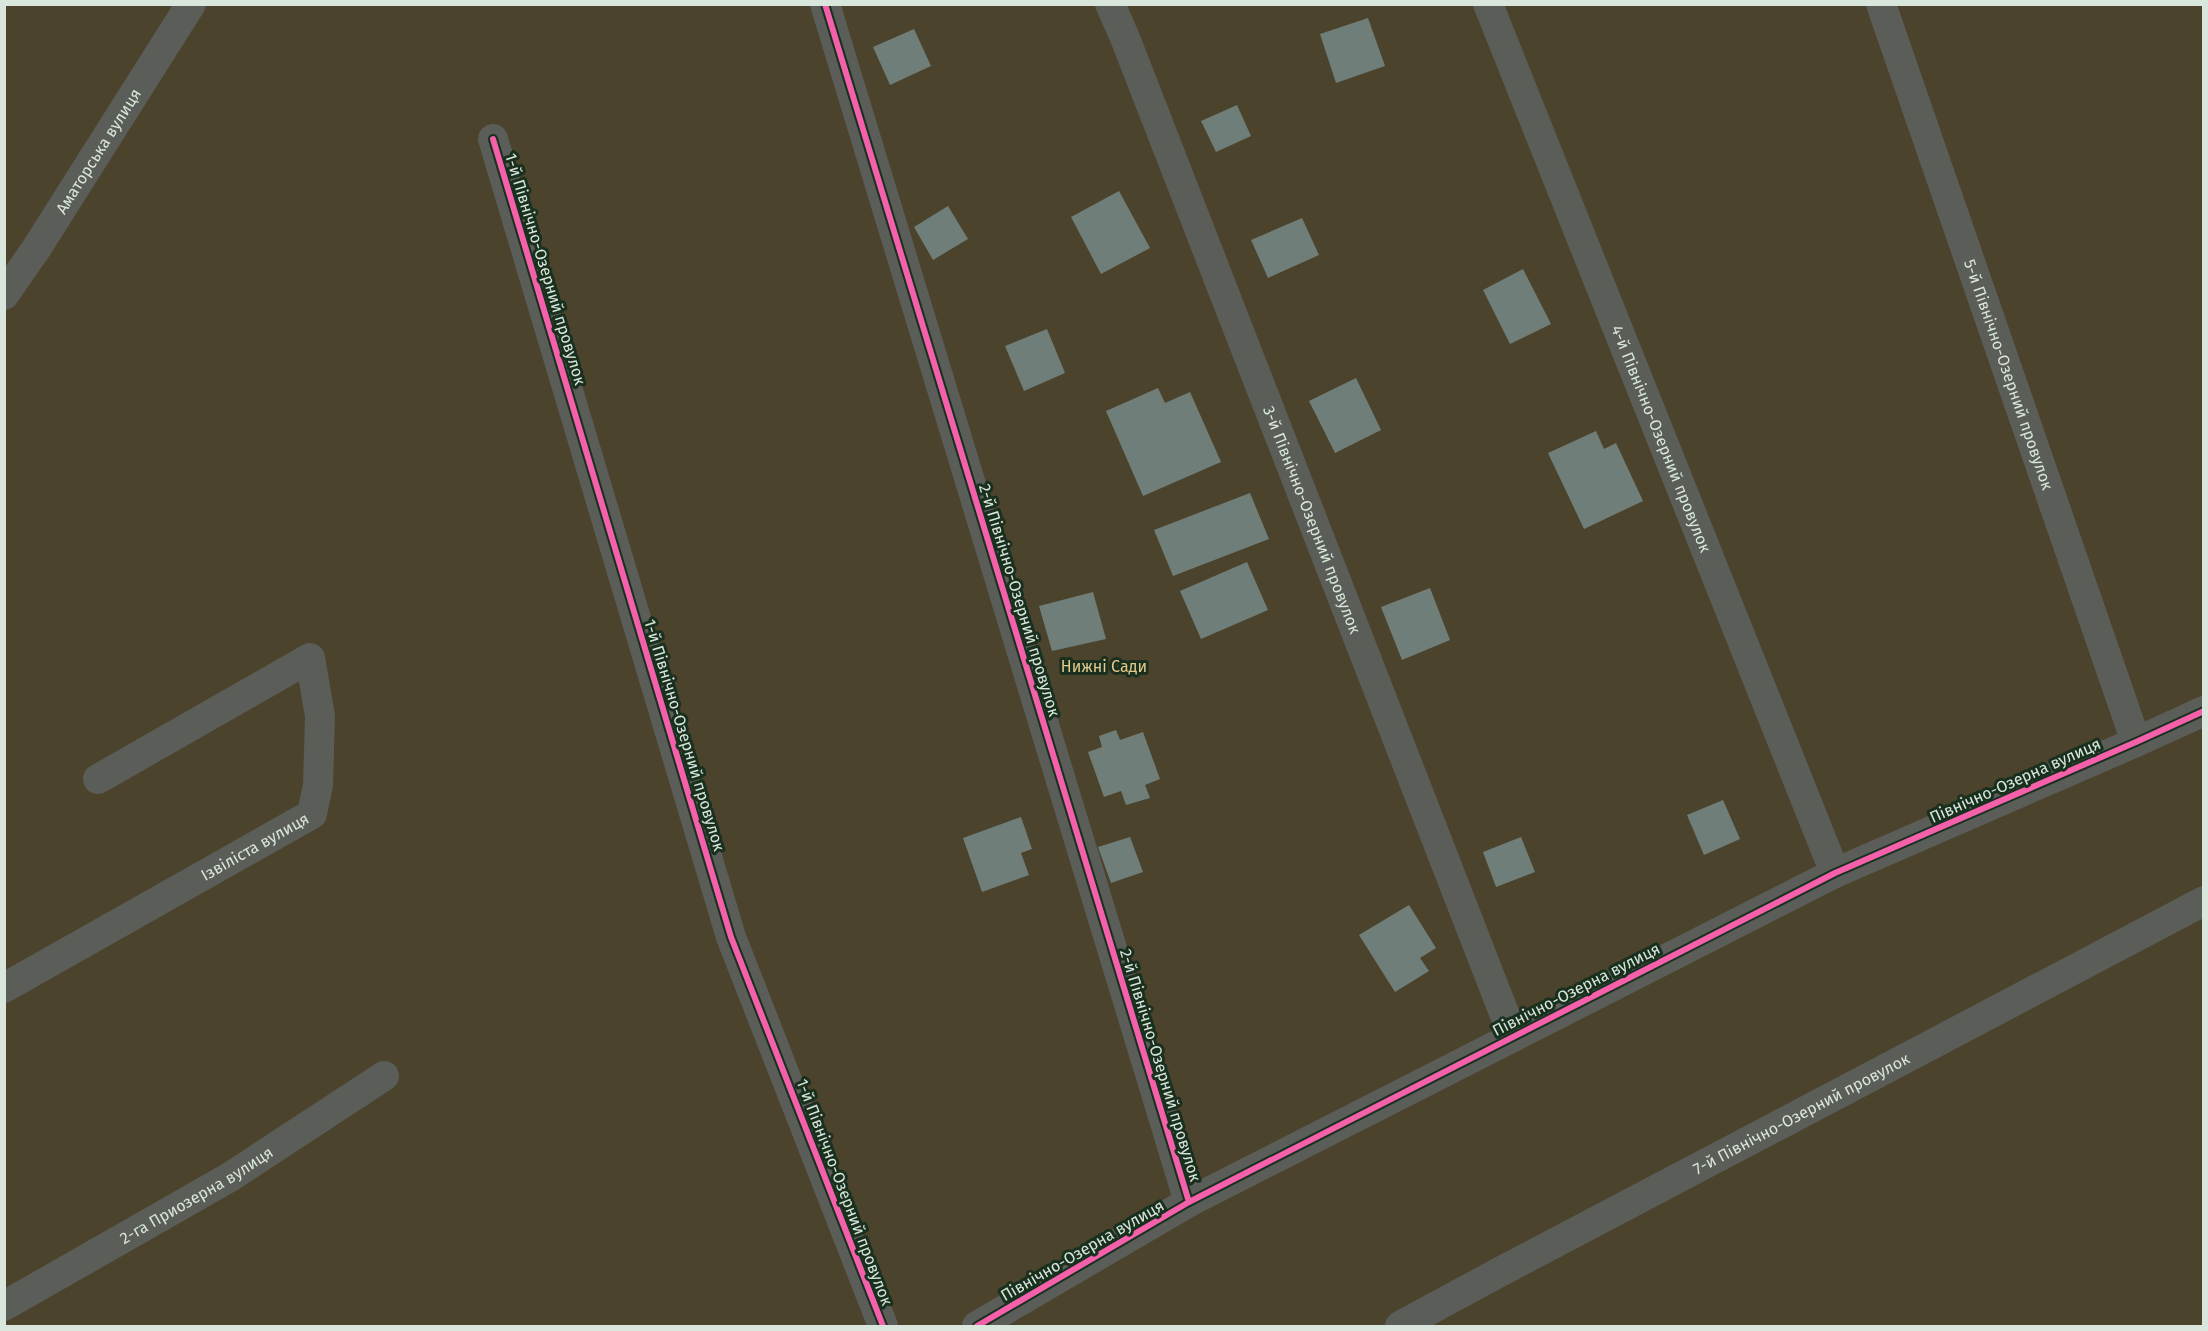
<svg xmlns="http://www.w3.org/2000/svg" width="2208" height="1331" viewBox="0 0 2208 1331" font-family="'Fira Sans',sans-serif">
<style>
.green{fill:#4c432c}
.building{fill:#707e79}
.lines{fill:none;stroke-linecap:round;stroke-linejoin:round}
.street{stroke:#5a5d58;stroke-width:30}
.cycleway-casing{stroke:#19301f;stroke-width:10}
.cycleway{stroke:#f560ab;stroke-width:6}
.labels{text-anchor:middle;stroke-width:6;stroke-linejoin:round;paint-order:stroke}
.street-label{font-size:16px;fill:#d8e6db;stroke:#19301f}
.park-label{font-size:16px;fill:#e4c98c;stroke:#19301f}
</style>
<rect width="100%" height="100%" fill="#1e2b22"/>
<!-- green -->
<rect class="green" x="5" y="5" width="2198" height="1321"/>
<!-- building -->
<g class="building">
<path d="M1368 18 1385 66 1336 83 1320 34Z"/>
<path d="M914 29 931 66 890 85 873 47Z"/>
<path d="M1237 105 1251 136 1216 152 1201 121Z"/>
<path d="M1119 191 1150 248 1101 274 1071 217Z"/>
<path d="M948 206 968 239 933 260 914 227Z"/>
<path d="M1302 218 1319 255 1268 278 1251 240Z"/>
<path d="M1523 269 1551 324 1510 344 1483 290Z"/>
<path d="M1047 329 1065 373 1024 391 1005 346Z"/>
<path d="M1356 378 1381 430 1335 453 1309 401Z"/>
<path d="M1158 388 1165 403 1190 392 1221 462 1143 496 1106 411Z"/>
<path d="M1596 431 1604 449 1616 443 1643 501 1584 529 1548 453Z"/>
<path d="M1250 493 1269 539 1173 576 1154 530Z"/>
<path d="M1247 562 1268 610 1201 639 1180 591Z"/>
<path d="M1430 588 1450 640 1402 660 1381 607Z"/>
<path d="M1093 592 1106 639 1052 651 1039 606Z"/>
<path d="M1116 730 1120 740 1143 732 1160 779 1145 785 1150 798 1126 805 1121 791 1104 797 1088 752 1102 747 1099 736Z"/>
<path d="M1723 800 1740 839 1704 855 1687 815Z"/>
<path d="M1021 817 1032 849 1021 853 1029 875 982 892 963 838Z"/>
<path d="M1130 837 1143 872 1111 883 1098 847Z"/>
<path d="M1521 837 1535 872 1496 887 1483 852Z"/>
<path d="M1409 905 1436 948 1420 958 1429 971 1395 992 1359 935Z"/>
</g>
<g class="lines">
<!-- street -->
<g class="street">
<path d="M825 4 1189 1202"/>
<path id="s1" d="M1110 4 1125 38 1513 1036"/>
<path id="s2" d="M1488 4 1835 873"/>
<path id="s3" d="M1881 4 2136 742"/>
<path d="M493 139 731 937 883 1326"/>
<path id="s4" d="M4 295 36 249 191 4"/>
<path id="s5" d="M4 988 312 814 318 785 320 716 310 658 98 779"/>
<path id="s6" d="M4 1306 230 1177 384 1076"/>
<path d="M977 1326 1189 1202 1835 873 2136 742 2204 711"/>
<path id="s7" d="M1400 1326 1496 1274 2204 901"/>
</g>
<!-- cycleway casing -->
<g class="cycleway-casing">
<g id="cycleway">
<path d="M825 4 1189 1202"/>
<path d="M493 139 731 937 883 1326"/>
<path d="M977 1326 1189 1202 1835 873 2136 742 2204 711"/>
</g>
</g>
<!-- cycleway -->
<use href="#cycleway" class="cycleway"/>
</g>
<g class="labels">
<!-- street labels -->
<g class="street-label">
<text dy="6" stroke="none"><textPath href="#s4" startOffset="172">Аматорська вулиця</textPath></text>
<text transform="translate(546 269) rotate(73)" y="6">1-й Північно-Озерний провулок</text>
<text dy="6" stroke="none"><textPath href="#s3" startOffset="392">5-й Північно-Озерний провулок</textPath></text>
<text dy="6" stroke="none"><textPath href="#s2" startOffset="468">4-й Північно-Озерний провулок</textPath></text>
<text dy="6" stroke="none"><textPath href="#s1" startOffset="554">3-й Північно-Озерний провулок</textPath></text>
<text transform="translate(1020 600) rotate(73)" y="6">2-й Північно-Озерний провулок</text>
<text transform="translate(685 735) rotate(73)" y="6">1-й Північно-Озерний провулок</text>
<text transform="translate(2015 780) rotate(-24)" y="6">Північно-Озерна вулиця</text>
<text dy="6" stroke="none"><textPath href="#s5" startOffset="288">Ізвіліста вулиця</textPath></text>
<text transform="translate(1576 989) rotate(-27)" y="6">Північно-Озерна вулиця</text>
<text transform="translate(1161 1065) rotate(73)" y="6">2-й Північно-Озерний провулок</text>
<text dy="6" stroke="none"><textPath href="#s7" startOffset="454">7-й Північно-Озерний провулок</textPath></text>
<text transform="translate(845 1192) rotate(69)" y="6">1-й Північно-Озерний провулок</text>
<text dy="6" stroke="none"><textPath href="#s6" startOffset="222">2-га Приозерна вулиця</textPath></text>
<text transform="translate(1082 1250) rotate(-30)" y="6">Північно-Озерна вулиця</text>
</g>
<!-- park labels -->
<g class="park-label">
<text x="1104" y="672">Нижні Сади</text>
</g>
</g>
<!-- border -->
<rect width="2208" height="1331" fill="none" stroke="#d8e6db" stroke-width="12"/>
</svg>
